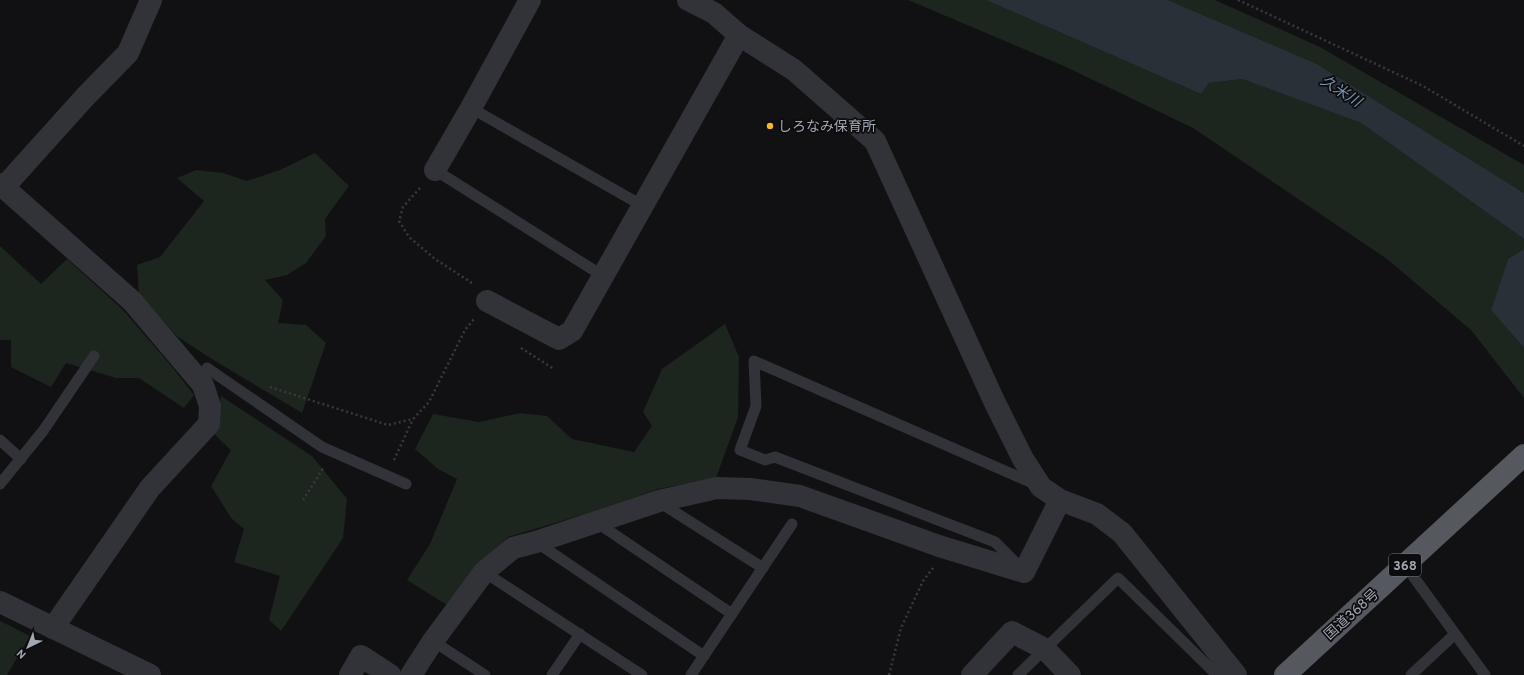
<svg xmlns="http://www.w3.org/2000/svg" width="1524" height="675" viewBox="0 0 1524 675" font-family="Overpass,'Noto Sans JP',sans-serif">
<style>
.green{fill:#1d251f}
.water{fill:#293138}
.lines{fill:none;stroke-linecap:round;stroke-linejoin:round}
.path{stroke:#383a3f;stroke-width:2.5;stroke-dasharray:2 3;stroke-linecap:butt}
.service{stroke:#323338;stroke-width:11}
.minor{stroke:#323338;stroke-width:22}
.trunk{stroke:#565860;stroke-width:22}
.poi-dot{fill:#f4b828;stroke:#0c0c0e;stroke-width:1.5}
.labels{text-anchor:middle;stroke-width:3.5;stroke-linejoin:round;paint-order:stroke}
.shield{fill:#0c0c0e;stroke:#757882;stroke-width:1}
.shield-label{font-size:13px;font-weight:bold;fill:#a2a7b4}
.poi-label{font-size:14px;fill:#a2a7b4;stroke:#0c0c0e;text-anchor:start}
.street-label{font-size:14px;fill:#a2a7b4;stroke:#0c0c0e}
.water-label{font-size:15px;font-style:italic;fill:#7893b0;stroke:#0c0c0e}
</style>
<rect width="100%" height="100%" fill="#111113"/>
<!-- green -->
<g class="green">
<path d="M908 0H986L1201 94 1209 83 1242 79 1361 123 1524 239V249L1508 259 1491 310 1524 348V398L1471 330 1387 259 1193 128 1064 66Z"/>
<path d="M1168 0H1215L1320 47 1524 165V193L1317 64Z"/>
<path d="M315 153 349 186 325 219 326 236 306 263 287 275 265 280 283 300 278 323 306 325 326 343 302 413 207 356 178 337 139 295 137 265 160 257 204 201 177 178 196 170 223 173 247 181 280 170Z"/>
<path d="M0 246 41 284 67 259 123 310 173 368 194 395 184 408 139 378H116L66 363 51 387 11 367V340H0Z"/>
<path d="M725 324 739 357 738 417 716 478 658 489 592 512 508 537 477 565 447 605 407 580 430 544 457 479 438 469 415 449 433 414 479 422 520 413 547 416 572 439 634 452 652 426 643 412 662 369Z"/>
<path d="M221 396 312 456 347 499 343 538 281 631 269 620 280 576 234 562 244 529 231 518 211 486 231 450 215 435Z"/>
<path d="M0 621 30 636 7 675H0Z"/>
</g>
<!-- water -->
<g class="water">
<path d="M986 0H1168L1317 64 1524 193V239L1361 123 1242 79 1209 83 1201 94Z"/>
<path d="M1524 249V348L1491 310 1508 259Z"/>
</g>
<g class="lines">
<!-- path -->
<g class="path">
<path d="M1238 0 1423 86 1524 146"/>
<path d="M420 188 403 207 399 221 409 237 435 259 472 283"/>
<path d="M521 348 554 369"/>
<path d="M270 387 388 425 413 419 429 402 465 330 474 319"/>
<path d="M394 460 413 419"/>
<path d="M303 500 324 467"/>
<path d="M889 675 901 628 923 581 933 568"/>
</g>
<!-- service -->
<g class="service">
<path d="M471 108 643 206"/>
<path d="M435 170 603 276"/>
<path d="M207 368 322 447 406 484"/>
<path d="M0 440 21 459"/>
<path d="M0 484 43 431 94 356"/>
<path d="M659 502 763 568"/>
<path d="M596 522 732 614"/>
<path d="M536 542 704 656"/>
<path d="M1018 565 995 542 775 457 765 460 740 450 756 406 754 361 1037 485"/>
<path d="M1405 565 1485 675"/>
<path d="M484 572 642 675"/>
<path d="M433 641 485 675"/>
<path d="M552 675 580 634"/>
<path d="M691 675 792 524"/>
<path d="M1018 675 1118 578 1216 674 1230 669"/>
<path d="M1411 675 1455 634"/>
</g>
<!-- minor -->
<g class="minor">
<path d="M688 0 714 13 739 35 794 70 875 141 995 403 1023 459 1041 487 1060 500 1097 514 1122 533 1236 675"/>
<path d="M435 170 471 108 530 0"/>
<path d="M0 184 132 301 203 385 210 406 209 424 150 488 53 628"/>
<path d="M4 187 85 97 128 53 151 0"/>
<path d="M487 301 559 339 572 331 739 35"/>
<path d="M0 602 150 675"/>
<path d="M350 675 361 656 390 675"/>
<path d="M411 675 433 641 484 572 513 548 536 542 659 501 717 488 750 489 800 496 939 546 1024 572 1060 500"/>
<path d="M972 675 1012 632 1045 649 1070 675"/>
</g>
<!-- trunk -->
<path class="trunk" d="M1285 675 1524 455"/>
</g>
<!-- markers -->
<circle class="poi-dot" cx="770" cy="126" r="4"/>
<g class="labels">
<!-- shield labels -->
<rect class="shield" x="1389" y="554" width="32" height="22" rx="3"/>
<g class="shield-label">
<text x="1405" y="570">368</text>
</g>
<!-- poi labels -->
<g class="poi-label">
<text x="778" y="131">しろなみ保育所</text>
</g>
<!-- street labels -->
<g class="street-label">
<text transform="translate(1351 614) rotate(-42)" y="5">国道368号</text>
</g>
<!-- water labels -->
<g class="water-label">
<text transform="translate(1341 91) rotate(33)" y="5">久米川</text>
</g>
</g>
<!-- north arrow -->
<g transform="translate(28 647) rotate(223)" stroke="#0c0c0e" stroke-width="3" paint-order="stroke">
<path d="M0-3L7 15L0 10L-7 15Z" fill="#a2a7b4"/>
<text y="-6" font-size="11" font-weight="bold" text-anchor="middle" fill="#a2a7b4">N</text>
</g>
</svg>
